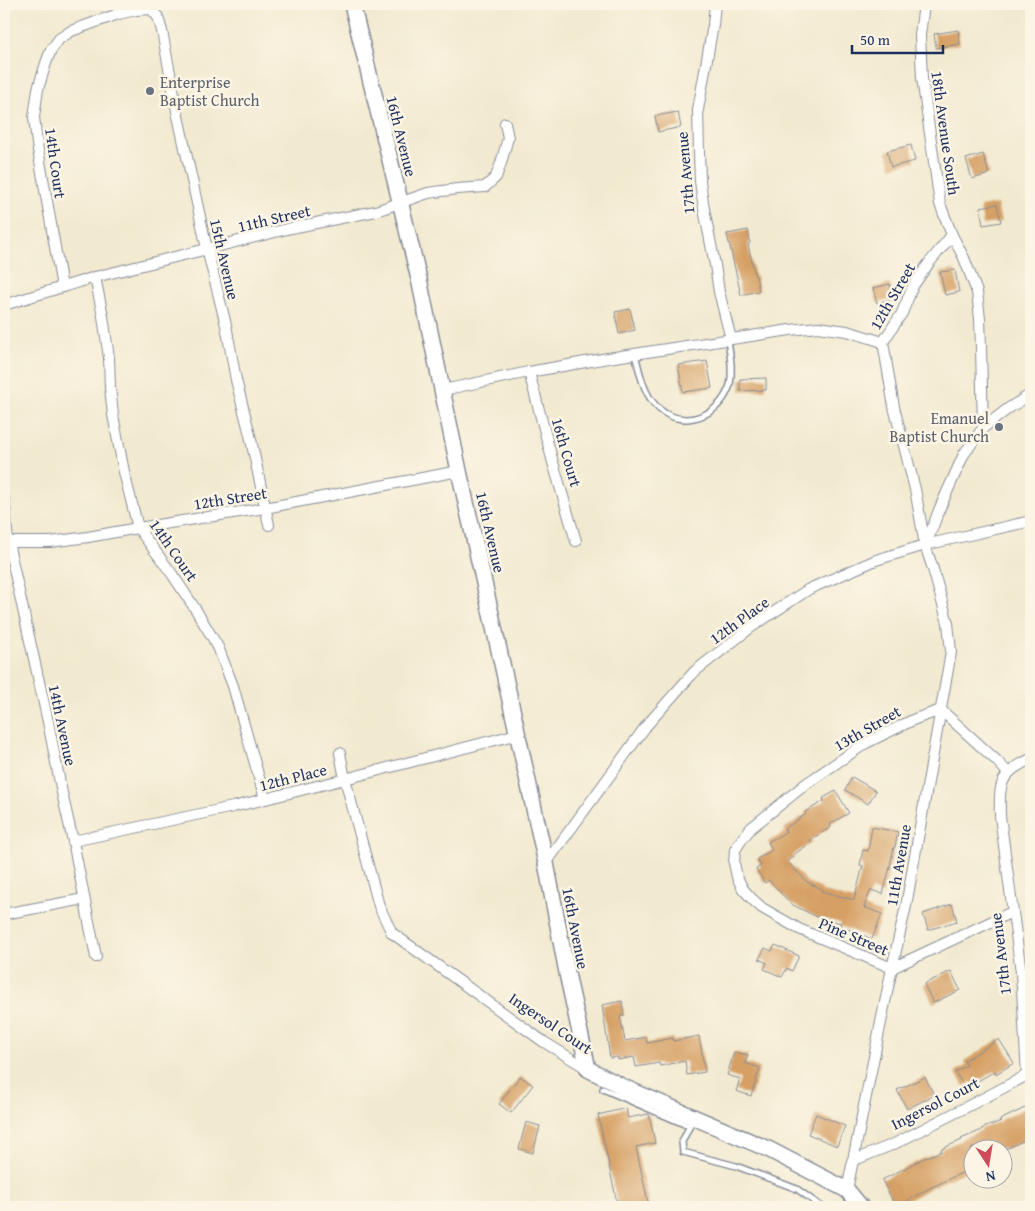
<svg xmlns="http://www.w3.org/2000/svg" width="1035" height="1211" viewBox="0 0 1035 1211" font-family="'Gentium Book Plus',serif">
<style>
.building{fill:#d6a065}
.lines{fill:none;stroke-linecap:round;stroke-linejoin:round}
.lane-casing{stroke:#868c97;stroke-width:8}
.street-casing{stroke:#868c97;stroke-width:12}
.secondary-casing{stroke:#868c97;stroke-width:18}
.lane{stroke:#fff;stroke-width:5}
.street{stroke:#fff;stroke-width:10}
.secondary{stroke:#fff;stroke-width:15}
.worship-dot{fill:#6b7280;stroke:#fcf5e5;stroke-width:2}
.labels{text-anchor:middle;stroke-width:5;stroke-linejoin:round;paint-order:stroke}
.worship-label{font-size:16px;fill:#5b616d;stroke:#fcf5e5;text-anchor:start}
.street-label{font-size:16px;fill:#1b2f5e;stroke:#fcf5e5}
</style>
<rect width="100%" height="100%" fill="#fcf5e5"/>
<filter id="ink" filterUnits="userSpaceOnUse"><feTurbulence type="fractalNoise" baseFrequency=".02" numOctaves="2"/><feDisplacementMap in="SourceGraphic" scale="10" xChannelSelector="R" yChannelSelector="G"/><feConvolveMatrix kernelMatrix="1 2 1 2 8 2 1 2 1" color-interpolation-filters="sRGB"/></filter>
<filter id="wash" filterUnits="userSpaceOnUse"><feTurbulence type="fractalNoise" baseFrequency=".0096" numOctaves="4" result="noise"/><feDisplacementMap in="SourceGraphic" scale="20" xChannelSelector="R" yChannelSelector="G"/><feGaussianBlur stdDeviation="1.12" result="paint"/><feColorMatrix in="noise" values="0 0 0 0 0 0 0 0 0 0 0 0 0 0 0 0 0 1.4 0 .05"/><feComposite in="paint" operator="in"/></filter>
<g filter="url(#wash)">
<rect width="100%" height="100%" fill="#f2ead0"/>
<g id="blocks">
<!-- building -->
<g class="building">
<path d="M958 30 960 44 936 48 934 34Z"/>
<path d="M678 112 681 127 658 132 655 116Z"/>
<path d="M911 145 915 161 891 167 887 151Z"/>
<path d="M983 154 989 174 972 179 966 159Z"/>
<path d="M997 204 1001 222 983 225 980 207Z"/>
<path d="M748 230 750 243 748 244 755 276H756L759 291 741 295 727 234Z"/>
<path d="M955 270 959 292 945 295 940 272Z"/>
<path d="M890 284 893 299 877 303 873 288Z"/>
<path d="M630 309 635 330 619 334 615 312Z"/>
<path d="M707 361 712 388 683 392 678 365Z"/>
<path d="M766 378V390L740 391V379Z"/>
<path d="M852 777 876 791 868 804 845 790Z"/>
<path d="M836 791 849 813 830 824 831 827 810 840 812 842 793 855 794 857 787 861 807 882 822 889 821 891 854 900 863 866 860 865 863 850 868 851 872 827 898 832 895 847H894L889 871 883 894 871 890 864 907 882 914 872 939 840 926 841 923 819 918 791 904 769 880 765 883 756 869 761 866 757 859 772 850 768 842 786 832 784 829 806 814 805 812 824 801 823 798Z"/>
<path d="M952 904 957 921 928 930 923 914Z"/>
<path d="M775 945 799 956 792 971 787 968 782 977 764 969 767 963 759 959 765 948 772 951Z"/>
<path d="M951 971 960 990 933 1003 924 984Z"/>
<path d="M622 1001 624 1016H620L625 1041 646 1037 647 1043 673 1038V1041L699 1036 705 1072 687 1075 685 1061 660 1066 659 1063 636 1067 634 1057 618 1060V1057L610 1058 602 1005Z"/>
<path d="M999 1039 1014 1063 996 1074 995 1071 973 1084 971 1082 964 1086 955 1072 967 1065 964 1061Z"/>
<path d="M734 1052 748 1055 745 1063 760 1068 751 1096 736 1091 740 1079 727 1075Z"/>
<path d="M520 1076 533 1085 511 1113 499 1104Z"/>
<path d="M925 1077 934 1095 907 1109 897 1090Z"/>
<path d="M1031 1105V1137L1008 1148H972V1168L928 1189 896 1207 882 1180 922 1159 942 1151 941 1149 962 1140 961 1139 982 1130 981 1129 1001 1121 1000 1120Z"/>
<path d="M626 1108 628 1118 649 1114 655 1143 636 1147 649 1207H618L598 1115Z"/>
<path d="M816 1114 845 1126 837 1146 808 1134Z"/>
<path d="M526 1122 540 1126 533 1153 519 1149Z"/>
</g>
</g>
</g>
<g filter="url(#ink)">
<use href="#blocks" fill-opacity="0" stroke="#868c97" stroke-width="1"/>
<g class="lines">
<!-- lane casing -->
<g class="lane-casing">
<g id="lane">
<path d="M635 354C639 369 642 387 652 401 671 428 709 423 725 396 727 392 729 389 730 385 733 370 730 355 728 340"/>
<path d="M603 1089 689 1126"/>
<path d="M693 1119 682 1142 683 1152 736 1166 797 1189 822 1207"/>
</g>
</g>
<!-- street casing -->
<g class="street-casing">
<g id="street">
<path d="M715 4 713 25 698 110 699 152 700 181 704 209 715 265 719 292 731 339"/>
<path d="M924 4 920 35 922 78 940 204 952 235 964 258 977 292 980 319 981 348 983 428 964 454 939 510 926 545"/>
<path d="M118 14 119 4"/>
<path d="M95 277 103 316 109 358 110 387 113 415 124 472 138 528 172 574 196 610 218 647 233 686 265 799"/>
<path d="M62 287 37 144 34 117 38 89 46 63 51 50 59 39 71 31 118 14 136 10 151 9 158 17 162 31 178 116 207 249 226 325 236 380 250 435 269 525"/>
<path d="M4 305 95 277 291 228 376 211 428 193 457 189 485 187 496 177 501 163 508 138 505 123"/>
<path d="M883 342 902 313 913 286 929 263 952 235"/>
<path d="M529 372 552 459 576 541"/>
<path d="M443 390 529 372 608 358 790 330 818 327 847 331 883 342"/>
<path d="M983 428 1009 408 1031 394"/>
<path d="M4 498 8 542 48 722 62 793 73 841 96 957"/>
<path d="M4 542H50L88 537 138 528 265 508 459 471"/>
<path d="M941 710 915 719 866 743 807 783 751 828 742 839 735 850 734 863 737 877 743 889 752 899 762 908 799 929 892 968 1012 912"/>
<path d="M941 710 997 761 1008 773"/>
<path d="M340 753 345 779 379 906 392 933 544 1042 588 1069"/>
<path d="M73 841 233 807 345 779 518 734"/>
<path d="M546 863 646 726 694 672 750 628 809 589 876 560 925 545 1031 521"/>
<path d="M4 914 84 899"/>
<path d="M1027 1075 1021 972 1000 816C999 783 1000 773 1031 759"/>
<path d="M852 1161 894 1144 986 1097 1031 1073"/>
<path d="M847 1190 892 968 906 906 951 652 948 623 933 569 925 545 915 489 894 407 883 342"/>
</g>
</g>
<!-- secondary casing -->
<g class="secondary-casing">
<path id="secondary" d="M352 4 419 279 459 471 497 641 546 863 568 978 588 1069 623 1087 768 1149 847 1190 861 1207"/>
</g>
<!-- lane -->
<use href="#lane" class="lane"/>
<!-- street -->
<use href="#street" class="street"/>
<!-- secondary -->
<use href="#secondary" class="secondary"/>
</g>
</g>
<!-- markers -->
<g class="worship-dot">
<circle cx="150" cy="91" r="5"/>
<circle cx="999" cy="427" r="5"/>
</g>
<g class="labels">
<!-- worship labels -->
<g class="worship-label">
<text x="160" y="88">Enterprise<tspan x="160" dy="18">Baptist Church</tspan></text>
<text x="989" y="424" text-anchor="end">Emanuel<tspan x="989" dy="18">Baptist Church</tspan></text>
</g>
<!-- street labels -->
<g class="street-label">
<text transform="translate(946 133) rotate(82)" y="6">18th Avenue South</text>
<text transform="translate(402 136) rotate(76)" y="6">16th Avenue</text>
<text transform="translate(56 163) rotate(82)" y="6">14th Court</text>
<text transform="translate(685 173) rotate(-95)" y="6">17th Avenue</text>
<text transform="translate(274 218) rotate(-13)" y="6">11th Street</text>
<text transform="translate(225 259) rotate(77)" y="6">15th Avenue</text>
<text transform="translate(892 296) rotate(-60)" y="6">12th Street</text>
<text transform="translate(567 452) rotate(74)" y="6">16th Court</text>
<text transform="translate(230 498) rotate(-9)" y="6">12th Street</text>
<text transform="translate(491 532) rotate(77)" y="6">16th Avenue</text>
<text transform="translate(174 550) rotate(55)" y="6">14th Court</text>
<text transform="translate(739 620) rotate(-36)" y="6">12th Place</text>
<text transform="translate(63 725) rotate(78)" y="6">14th Avenue</text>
<text transform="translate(867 728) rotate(-30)" y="6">13th Street</text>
<text transform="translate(293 777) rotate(-14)" y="6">12th Place</text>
<text transform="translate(898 865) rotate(-80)" y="6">11th Avenue</text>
<text transform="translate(576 928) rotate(79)" y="6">16th Avenue</text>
<text transform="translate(854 936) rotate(23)" y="6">Pine Street</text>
<text transform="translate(1000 954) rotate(-97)" y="6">17th Avenue</text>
<text transform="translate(551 1023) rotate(34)" y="6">Ingersol Court</text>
<text transform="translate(935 1103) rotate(-27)" y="6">Ingersol Court</text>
</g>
</g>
<!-- margin -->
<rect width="1035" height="1211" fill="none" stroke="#fcf5e5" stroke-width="20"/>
<!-- north arrow -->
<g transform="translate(988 1164) rotate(168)"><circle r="24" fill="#fcf5e5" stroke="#a2a6af"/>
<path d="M0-4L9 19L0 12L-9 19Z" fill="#d1495b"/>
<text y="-8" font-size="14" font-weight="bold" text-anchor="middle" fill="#1b2f5e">N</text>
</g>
<!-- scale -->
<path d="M852 45v8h91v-8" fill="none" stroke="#1b2f5e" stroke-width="2.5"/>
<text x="860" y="45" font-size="15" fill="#1b2f5e" stroke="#fcf5e5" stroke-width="4" paint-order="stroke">50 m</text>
</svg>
